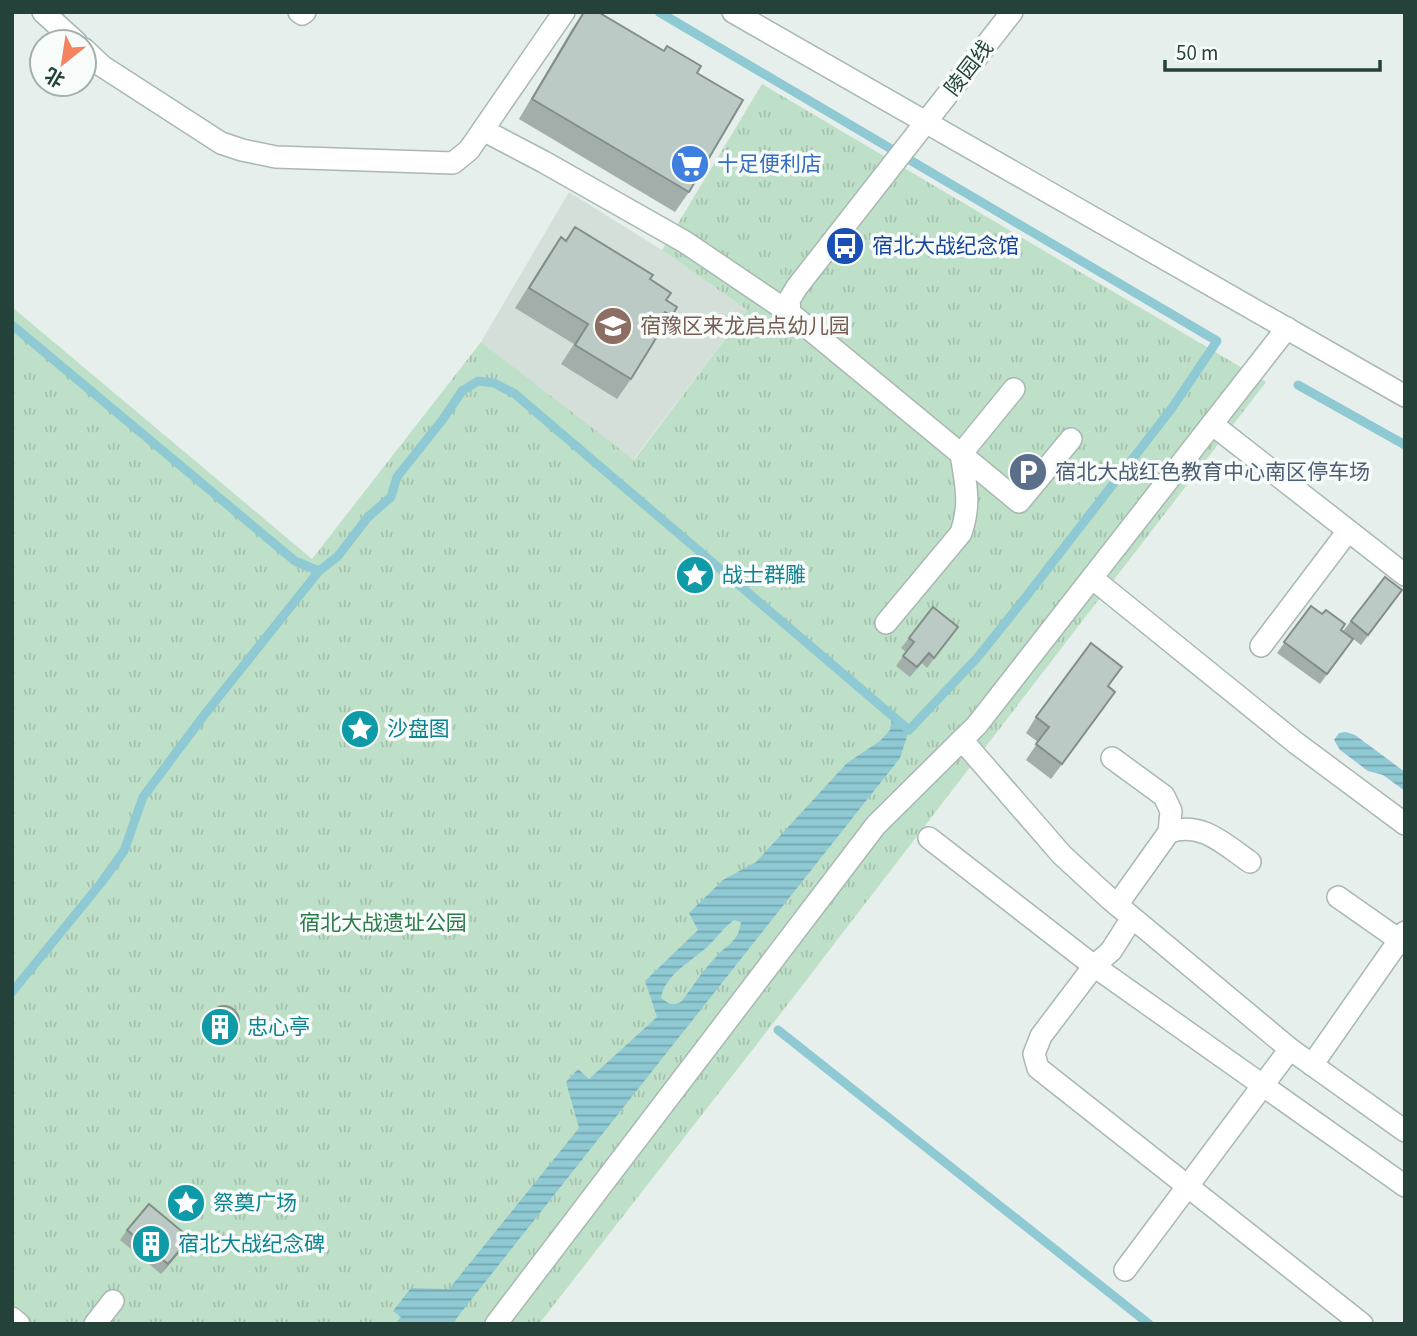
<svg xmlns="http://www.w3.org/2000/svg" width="1417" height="1336" viewBox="0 0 1417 1336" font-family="'Source Sans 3','Noto Sans SC',sans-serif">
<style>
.built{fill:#d4dfda}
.park{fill:url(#park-tufts)}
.water{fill:url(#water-rules);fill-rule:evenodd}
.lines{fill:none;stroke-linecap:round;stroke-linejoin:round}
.stream{stroke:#8ec9d4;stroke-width:9}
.minor-casing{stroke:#a8b8b2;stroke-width:24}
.minor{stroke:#fff;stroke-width:21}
.wall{fill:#a1aea9}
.shaded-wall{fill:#838d89}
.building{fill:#bbcac4;stroke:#838d89;stroke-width:2}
.labels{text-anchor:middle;stroke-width:7;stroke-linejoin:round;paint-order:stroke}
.street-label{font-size:21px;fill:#24423a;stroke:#f7fbf9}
.shop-label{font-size:21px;fill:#366cbe;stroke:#f7fbf9;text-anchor:start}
.transit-label{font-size:21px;fill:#164399;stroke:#f7fbf9;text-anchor:start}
.education-label{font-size:21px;fill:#785e54;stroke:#f7fbf9;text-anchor:start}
.service-label{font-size:21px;fill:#4e5e75;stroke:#f7fbf9;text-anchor:start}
.culture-label{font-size:21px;fill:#0d838f;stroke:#f7fbf9;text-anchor:start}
.park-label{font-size:21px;fill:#2d7a4b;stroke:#f7fbf9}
</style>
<defs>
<pattern id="park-tufts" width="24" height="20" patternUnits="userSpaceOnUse" patternTransform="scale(1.75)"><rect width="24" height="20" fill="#bfe0c8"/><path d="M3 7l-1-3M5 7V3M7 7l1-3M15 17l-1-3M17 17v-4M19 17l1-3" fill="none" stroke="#a4c1ad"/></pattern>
<pattern id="water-rules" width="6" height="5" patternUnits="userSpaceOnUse" patternTransform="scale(1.75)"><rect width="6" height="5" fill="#8ec9d4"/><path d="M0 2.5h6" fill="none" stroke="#74a5ad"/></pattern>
</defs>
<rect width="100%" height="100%" fill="#e6efeb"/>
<!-- built -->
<path class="built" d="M569 192 662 250 747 310 633 460 481 342Z"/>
<!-- park -->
<path class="park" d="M762 84 1266 382 778 1017 539 1324H12V307L312 559 481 342 634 460 747 310 662 250Z"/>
<!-- water -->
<g class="water">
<path d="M892 716 909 730 900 758 452 1324H395L401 1317 393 1311 411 1288 449 1289 579 1128 566 1082 578 1069 589 1079 657 1017 645 981 698 930 689 913 723 880 756 862 847 763 880 741 890 730ZM734 920 741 922C738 943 727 944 716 957 703 970 693 986 682 1001 673 1007 669 1004 661 998 665 975 690 962 706 948 716 939 723 928 734 920Z"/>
<path d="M1346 732 1355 735 1405 772V791L1383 775 1368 771 1340 750 1334 740 1339 733Z"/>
</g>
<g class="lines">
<!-- stream -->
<g class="stream">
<path d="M12 325 295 561 319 571 338 556 368 517 391 497 397 477 443 419 462 391 478 381 494 383 515 394 909 730 977 658 1025 598 1172 408 1217 341 659 12"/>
<path d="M1298 385 1405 445"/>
<path d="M12 992 101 883 124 851 143 797 205 714 319 571"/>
<path d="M778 1030 1149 1324"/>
</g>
<!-- minor casing -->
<g class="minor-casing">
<g id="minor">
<path d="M43 12 76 42"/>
<path d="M299 12 302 14 305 12"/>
<path d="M733 12 1405 396"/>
<path d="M1012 12 797 287 789 300 790 313 1019 502 1071 439"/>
<path d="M84 49 102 66 221 143 242 150 276 157 453 163 469 150 564 12"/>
<path d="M483 130 544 162 685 242 790 313"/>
<path d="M1212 424 1405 575"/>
<path d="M1092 578 1296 743 1405 824"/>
<path d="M886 623 961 533C971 503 966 485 961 454L1014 389"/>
<path d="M1261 646 1348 531"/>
<path d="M962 740 1062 855 1110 899 1290 1049 1405 1131"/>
<path d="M1112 758 1164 796 1171 811 1169 832"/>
<path d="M929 838 1094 966 1405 1186"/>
<path d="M1338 897 1405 944"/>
<path d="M1117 905 1169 832C1202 821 1224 844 1250 862"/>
<path d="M1132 918 1111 951 1094 966 1041 1036 1034 1054 1038 1068 1362 1324"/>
<path d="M1312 1065 1405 932"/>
<path d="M1125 1270 1290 1049"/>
<path d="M12 1318 19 1324"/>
<path d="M95 1324 113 1301"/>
<path d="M496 1324 876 825 977 725 1287 328"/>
</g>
</g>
<!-- minor -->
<use href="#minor" class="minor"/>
</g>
<!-- wall -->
<g class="wall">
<path d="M584 12 697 73 689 192 675 212 519 119 572 29Z"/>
<path d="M575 227 650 279 666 300 672 316 658 335 631 379 617 399 561 364 574 344 515 308 547 257 561 237 566 240Z"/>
<path d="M1395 600 1361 645 1343 631 1351 621Z"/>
<path d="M1311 606 1353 639 1320 684 1277 653Z"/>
<path d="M958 627 927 668 922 663 910 677 896 666 906 652 901 648 909 638Z"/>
<path d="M1109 687 1105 707 1051 779 1026 760 1038 742 1026 733 1036 717Z"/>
<path d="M213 1009 236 1030 233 1035 224 1041 219 1042 210 1038 205 1028 206 1018Z"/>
<path d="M127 1230 190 1238 161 1274 120 1240Z"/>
</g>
<!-- shaded-wall -->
<g class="shaded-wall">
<path d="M236 1030 233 1035 224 1041 219 1042 210 1038 213 1033Z"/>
<path d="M190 1238 183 1248 161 1274 168 1264Z"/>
</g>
<!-- building -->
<g class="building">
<path d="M584 12H598L664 51 667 46 701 66 697 73 743 100 689 192 532 99Z"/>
<path d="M575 227 653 275 650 279 671 293 666 300 677 307 672 316 665 312 653 331 658 335 631 379 575 345 588 324 529 288 561 237 566 241Z"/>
<path d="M1385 577 1402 590 1368 635 1351 621Z"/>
<path d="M1311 606 1322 614 1326 610 1345 624 1341 630 1353 639 1327 674 1284 642Z"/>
<path d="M933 607 958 627 934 658 929 653 917 667 903 656 914 642 909 638Z"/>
<path d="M1091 643 1122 667 1108 686 1115 692 1062 764 1036 744 1049 727 1036 717Z"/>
<circle cx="224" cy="1021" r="15"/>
<path d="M149 1204 190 1238 168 1264 127 1230Z"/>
</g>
<!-- icons -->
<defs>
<g id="supermarket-disc" transform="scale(2.0125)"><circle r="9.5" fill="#3f7fe0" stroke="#f7fbf9"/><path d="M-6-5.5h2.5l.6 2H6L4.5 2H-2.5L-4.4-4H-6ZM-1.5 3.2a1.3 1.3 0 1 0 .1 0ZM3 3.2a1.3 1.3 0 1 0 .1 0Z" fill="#fff"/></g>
<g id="bus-disc" transform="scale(2.0125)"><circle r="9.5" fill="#1a4fb4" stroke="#f7fbf9"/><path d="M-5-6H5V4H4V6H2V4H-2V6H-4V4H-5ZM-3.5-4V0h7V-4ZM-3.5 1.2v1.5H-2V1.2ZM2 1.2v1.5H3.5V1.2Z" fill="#fff"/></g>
<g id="school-disc" transform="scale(2.0125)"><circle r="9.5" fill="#8d6e63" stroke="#f7fbf9"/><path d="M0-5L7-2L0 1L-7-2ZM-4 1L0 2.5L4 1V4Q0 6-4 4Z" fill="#fff"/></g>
<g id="parking-disc" transform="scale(2.0125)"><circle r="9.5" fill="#5c6f8a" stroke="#f7fbf9"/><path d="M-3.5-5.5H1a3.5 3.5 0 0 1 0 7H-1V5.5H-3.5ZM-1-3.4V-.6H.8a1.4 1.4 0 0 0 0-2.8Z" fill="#fff"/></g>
<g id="sight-disc" transform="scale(2.0125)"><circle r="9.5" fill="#0f9aa8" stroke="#f7fbf9"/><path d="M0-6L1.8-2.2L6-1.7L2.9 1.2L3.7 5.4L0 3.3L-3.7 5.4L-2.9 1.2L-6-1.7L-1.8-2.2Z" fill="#fff"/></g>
<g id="building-disc" transform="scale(2.0125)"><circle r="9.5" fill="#0f9aa8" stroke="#f7fbf9"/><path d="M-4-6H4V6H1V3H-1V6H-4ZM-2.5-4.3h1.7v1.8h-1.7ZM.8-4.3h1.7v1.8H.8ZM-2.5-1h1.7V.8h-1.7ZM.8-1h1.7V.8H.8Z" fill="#fff"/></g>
</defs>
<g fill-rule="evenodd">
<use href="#supermarket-disc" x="690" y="164"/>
<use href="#bus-disc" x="845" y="246"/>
<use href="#school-disc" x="613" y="326"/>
<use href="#parking-disc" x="1028" y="472"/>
<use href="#sight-disc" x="695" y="575"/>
<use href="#sight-disc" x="360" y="729"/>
<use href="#building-disc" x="220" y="1027"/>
<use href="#sight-disc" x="186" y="1203"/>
<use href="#building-disc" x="151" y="1244"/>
</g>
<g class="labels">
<!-- street labels -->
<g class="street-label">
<text transform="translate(969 68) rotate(-52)" y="7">陵园线</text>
</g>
<!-- shop labels -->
<g class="shop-label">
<text x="717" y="171">十足便利店</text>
</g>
<!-- transit labels -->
<g class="transit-label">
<text x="872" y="253">宿北大战纪念馆</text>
</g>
<!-- education labels -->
<g class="education-label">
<text x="640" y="333">宿豫区来龙启点幼儿园</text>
</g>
<!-- service labels -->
<g class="service-label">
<text x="1055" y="479">宿北大战红色教育中心南区停车场</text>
</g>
<!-- culture labels -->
<g class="culture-label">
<text x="722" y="582">战士群雕</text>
<text x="387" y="736">沙盘图</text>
<text x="247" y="1034">忠心亭</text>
<text x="213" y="1210">祭奠广场</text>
<text x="178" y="1251">宿北大战纪念碑</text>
</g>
<!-- park labels -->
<g class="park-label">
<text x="383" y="930">宿北大战遗址公园</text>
</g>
</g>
<!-- border -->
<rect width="1417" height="1336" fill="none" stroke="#24423a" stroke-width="28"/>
<!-- north arrow -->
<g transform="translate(63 63) rotate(210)"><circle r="33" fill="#f7fbf9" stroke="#a3b1ad" stroke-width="2"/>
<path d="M0-5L12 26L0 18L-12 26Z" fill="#f4845f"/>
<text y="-10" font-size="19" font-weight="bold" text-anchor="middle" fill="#24423a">北</text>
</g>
<!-- scale -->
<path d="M1165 60v10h215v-10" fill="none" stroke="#24423a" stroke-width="3.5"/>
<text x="1176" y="60" font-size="21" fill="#24423a" stroke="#f7fbf9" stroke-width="5" paint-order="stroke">50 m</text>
</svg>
